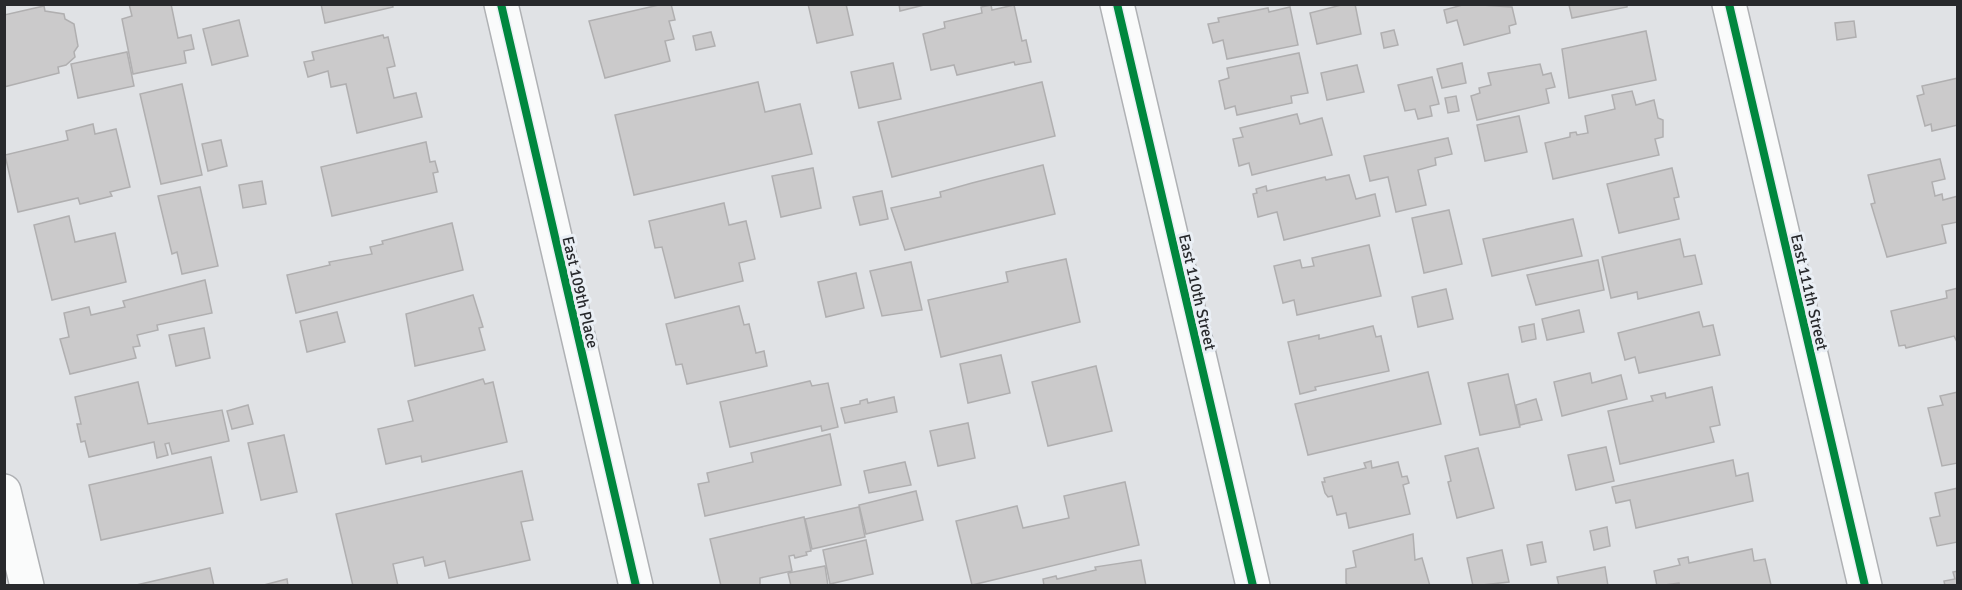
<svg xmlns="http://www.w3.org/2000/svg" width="1962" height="590" viewBox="0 0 1962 590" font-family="Signika,sans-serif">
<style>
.building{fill:#cbcacb;stroke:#b0afb0;stroke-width:1.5}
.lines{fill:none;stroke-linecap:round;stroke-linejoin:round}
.street-casing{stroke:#afb1b4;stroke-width:36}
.street{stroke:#fafbfb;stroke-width:33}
.cycleway-casing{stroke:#eaeff5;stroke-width:11}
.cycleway{stroke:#00873e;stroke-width:8}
.labels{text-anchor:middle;stroke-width:6;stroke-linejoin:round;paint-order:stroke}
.street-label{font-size:16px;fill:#28292c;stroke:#eaeff5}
</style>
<rect width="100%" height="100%" fill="#e0e2e5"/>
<!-- building -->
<g class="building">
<path d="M129 4H171L178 38 191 35 194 49 184 51 186 63 133 74 122 19 132 16Z"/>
<path d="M321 4H392L393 7 325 23Z"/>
<path d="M663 4H671L675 20 669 21 674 39 665 41 670 61 605 78 589 21Z"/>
<path d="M808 4H846L853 35 817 43Z"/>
<path d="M899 4H928L900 11Z"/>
<path d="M1345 4H1355L1361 34 1317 44 1310 13Z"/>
<path d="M1466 4 1512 7 1516 24 1509 26 1510 33 1464 45 1457 20 1447 23 1444 10Z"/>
<path d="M1627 4V7L1572 18 1569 5Z"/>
<path d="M991 5 992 10 1014 5 1022 41 1026 40 1031 62 1015 65 1014 62 957 75 954 65 931 70 923 34 945 28 944 22 982 13 981 7Z"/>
<path d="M44 6 45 11 64 14 65 19 74 24 78 46 74 52 75 57 66 65 58 67 59 73 4 87V15Z"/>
<path d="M1290 7 1298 45 1227 59 1223 40 1213 43 1208 24 1219 22 1218 18 1268 8 1269 12Z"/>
<path d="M239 20 248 56 212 65 203 29Z"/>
<path d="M1854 21 1856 37 1837 40 1835 23Z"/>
<path d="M1394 30 1398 45 1384 48 1381 33Z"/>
<path d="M1646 31 1656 80 1569 98 1562 49Z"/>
<path d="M711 32 715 46 696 50 693 36Z"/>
<path d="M383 35 384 38 388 37 395 66 387 68 394 98 416 93 422 117 357 133 346 84 331 87 328 71 308 77 304 62 314 60 312 52Z"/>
<path d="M127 52 134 86 78 98 71 64Z"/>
<path d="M1299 53 1308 93 1291 96 1292 103 1237 115 1235 106 1225 109 1219 81 1229 78 1227 68Z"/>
<path d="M893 63 901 99 859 108 851 72Z"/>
<path d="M1462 63 1466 83 1442 88 1437 69Z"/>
<path d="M1540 64 1543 75 1551 73 1555 87 1546 89 1549 103 1477 120 1471 96 1480 93 1479 88 1491 85 1488 73Z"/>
<path d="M1357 65 1364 92 1327 100 1321 73Z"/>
<path d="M1432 77 1439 104 1430 106 1432 116 1418 119 1415 109 1405 111 1398 85Z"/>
<path d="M1958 78V125L1932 131 1931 124 1925 126 1917 96 1924 94 1922 86Z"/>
<path d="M758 82 765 112 800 104 812 154 634 195 615 115Z"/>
<path d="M1042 82 1055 136 892 177 878 122Z"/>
<path d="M182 84 202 175 161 184 140 94Z"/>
<path d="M1632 91 1636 105 1654 100 1658 118 1663 120V137L1655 139 1659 155 1553 179 1545 143 1570 137V133L1576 132 1577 135 1588 133 1585 116 1615 109 1612 95Z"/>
<path d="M1456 96 1459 111 1448 113 1445 98Z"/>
<path d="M1297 114 1300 124 1322 118 1332 155 1252 175 1249 163 1239 166 1233 139 1243 137 1240 128Z"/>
<path d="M1519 116 1527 152 1485 161 1477 125Z"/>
<path d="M93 124 95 134 116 129 130 187 110 192 112 196 80 204 78 198 18 212 5 155 68 140 66 131Z"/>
<path d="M1448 138 1452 154 1435 158 1436 165 1418 170 1426 205 1396 212 1388 177 1370 181 1364 156Z"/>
<path d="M221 140 227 166 208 171 202 144Z"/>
<path d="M426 142 430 162 435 161 438 172 433 173 437 192 332 216 321 167Z"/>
<path d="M1940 159 1945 179 1932 182 1935 196 1942 194 1943 200 1958 196V222L1942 225 1946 243 1887 257 1871 204 1875 203 1868 175Z"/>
<path d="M1043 165 1055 214 905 250 891 208 941 197 940 192 972 183Z"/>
<path d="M813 168 821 208 781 217 772 176Z"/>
<path d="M1672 168 1679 197 1674 198 1679 219 1619 233 1607 184Z"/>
<path d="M1349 175 1356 199 1375 194 1380 216 1284 240 1277 212 1258 217 1253 194 1257 193 1256 189 1266 186 1267 191 1325 177 1326 180Z"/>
<path d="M262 181 266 204 243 208 239 185Z"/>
<path d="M200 187 218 266 182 274 177 252 172 254 158 196Z"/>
<path d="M882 191 888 219 860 225 853 197Z"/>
<path d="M724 203 729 225 746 221 755 259 739 263 743 281 675 298 662 247 655 248 649 221Z"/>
<path d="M1449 210 1462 264 1424 273 1412 218Z"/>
<path d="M69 216 75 242 115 233 126 282 52 300 34 225Z"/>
<path d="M1573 219 1582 256 1492 276 1483 239Z"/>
<path d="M452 223 463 270 296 313 287 275 330 265 329 262 372 254 370 247 383 244 382 241Z"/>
<path d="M1680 239 1684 257 1695 255 1702 284 1638 299 1637 292 1611 298 1602 257Z"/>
<path d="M1369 245 1381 296 1297 315 1294 300 1283 303 1274 266 1300 260 1302 268 1314 266 1312 258Z"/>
<path d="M1066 259 1080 322 941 357 928 300 1008 282 1006 272Z"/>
<path d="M1598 260 1604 290 1536 305 1527 275Z"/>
<path d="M911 262 922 310 882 316 870 271Z"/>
<path d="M856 273 864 308 826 317 818 282Z"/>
<path d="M205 280 212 313 157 325 158 330 137 335 140 346 133 347 136 358 70 374 60 339 69 337 64 313 89 307 91 315 125 307 123 301Z"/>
<path d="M1958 288V344L1954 336 1906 348 1905 345 1899 346 1891 311 1947 298 1946 291Z"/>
<path d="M1446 289 1453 319 1418 327 1412 297Z"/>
<path d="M473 295 483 327 479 328 485 350 415 366 406 314Z"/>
<path d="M739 306 744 325 749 324 756 353 764 351 767 366 687 384 682 364 676 365 666 324Z"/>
<path d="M1579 310 1584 332 1547 340 1542 319Z"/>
<path d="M337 312 345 342 307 352 300 321Z"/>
<path d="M1699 312 1703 327 1713 325 1720 355 1639 373 1635 357 1625 360 1618 333Z"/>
<path d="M1534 324 1536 339 1522 342 1519 327Z"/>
<path d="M1373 326 1376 337 1381 336 1389 371 1315 387 1316 390 1300 394 1288 342 1319 335V339Z"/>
<path d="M204 328 210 358 176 366 169 335Z"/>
<path d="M1001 355 1010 393 968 403 960 364Z"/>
<path d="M1096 366 1112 431 1048 446 1032 382Z"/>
<path d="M1428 372 1441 424 1308 455 1295 404Z"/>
<path d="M1590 373 1592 383 1621 375 1627 399 1562 416 1554 382Z"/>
<path d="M1508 374 1520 427 1480 435 1468 383Z"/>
<path d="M483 379 485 384 493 382 507 442 422 462 421 456 386 464 378 429 413 421 408 401Z"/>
<path d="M810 381 812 386 828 383 838 427 822 431 821 426 730 447 720 402Z"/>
<path d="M138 382 148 424 222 410 229 441 172 454 169 443 165 444 168 455 157 458 154 442 89 457 85 441 81 442 77 424H81L75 397Z"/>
<path d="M1712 387 1720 425 1710 427 1714 442 1620 464 1608 411 1653 401 1651 396 1665 393 1666 398Z"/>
<path d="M1958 392V463L1942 466 1928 408 1943 405 1940 396Z"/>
<path d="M894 397 897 412 845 423 841 408 860 404V401L867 399 868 403Z"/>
<path d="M1536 399 1542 420 1520 425 1516 405Z"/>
<path d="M248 405 253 424 232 429 227 411Z"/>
<path d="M968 423 975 458 938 466 930 431Z"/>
<path d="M830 434 841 485 705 516 698 484 709 482 707 473 753 462 751 453Z"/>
<path d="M284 435 297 492 261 500 248 443Z"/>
<path d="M1606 447 1614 481 1576 490 1568 455Z"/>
<path d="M1478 448 1494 508 1457 518 1448 482 1451 481 1445 456Z"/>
<path d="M211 457 223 513 101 540 89 485Z"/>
<path d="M1733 460 1736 476 1748 473 1753 501 1636 528 1630 500 1616 503 1612 487Z"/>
<path d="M1371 461 1372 468 1398 462 1402 477 1407 476 1409 483 1403 485 1410 514 1349 528 1346 513 1337 515 1332 496 1328 497 1325 493 1322 482H1325L1324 478 1366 468 1364 463Z"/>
<path d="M905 462 911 485 869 493 864 471Z"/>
<path d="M522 471 533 520 521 522 530 560 449 578 445 561 425 566 423 557 393 564 398 586H353L336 514Z"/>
<path d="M1125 482 1139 545 972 585 956 521 1017 506 1023 528 1069 518 1064 496Z"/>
<path d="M1958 488V542L1937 546 1930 518 1940 516 1935 493Z"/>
<path d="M916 491 923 520 866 534 859 505Z"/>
<path d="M859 507 865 537 812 549 805 519Z"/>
<path d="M804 517 811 551 806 552 807 555 795 558 794 555 789 556 792 571 760 578V586H721L710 539Z"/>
<path d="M1607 527 1610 546 1594 550 1590 531Z"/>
<path d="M1413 534 1415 560 1422 558 1430 586H1349L1346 583V569L1356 567 1353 551Z"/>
<path d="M866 540 873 574 830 584 823 550Z"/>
<path d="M1542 542 1546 562 1531 565 1527 545Z"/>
<path d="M1752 549 1754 561 1765 559 1771 585 1680 586 1679 583 1657 586 1654 571 1680 565 1678 559 1688 557 1689 563Z"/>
<path d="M1502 550 1509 582 1473 586 1467 558Z"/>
<path d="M1141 560 1146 586H1044L1043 579 1056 576 1057 579 1096 570 1095 567Z"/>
<path d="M825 566 828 586H791L788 573Z"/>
<path d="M1605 567 1608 586H1559L1557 577Z"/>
<path d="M210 568 214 586H132Z"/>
<path d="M1958 571V586H1945L1944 581 1955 579 1953 572Z"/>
<path d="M287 579 288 586H260Z"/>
</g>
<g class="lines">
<!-- street casing -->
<g class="street-casing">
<g id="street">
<path d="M501 4 636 586"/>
<path d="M1117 4 1253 586"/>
<path d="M1729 4 1865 586"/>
<path d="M4 491 27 586"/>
</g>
</g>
<!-- street -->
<use href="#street" class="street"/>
<!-- cycleway casing -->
<g class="cycleway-casing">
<g id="cycleway">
<path d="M501 4 636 586"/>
<path d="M1117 4 1253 586"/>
<path d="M1729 4 1865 586"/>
</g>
</g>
<!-- cycleway -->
<use href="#cycleway" class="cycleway"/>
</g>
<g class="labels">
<!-- street labels -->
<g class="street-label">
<text transform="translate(581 292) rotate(77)" y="6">East 109th Place</text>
<text transform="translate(1198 292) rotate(77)" y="6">East 110th Street</text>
<text transform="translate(1810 292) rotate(77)" y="6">East 111th Street</text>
</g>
</g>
<!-- border -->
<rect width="1962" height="590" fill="none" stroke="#28292c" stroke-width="12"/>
</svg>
